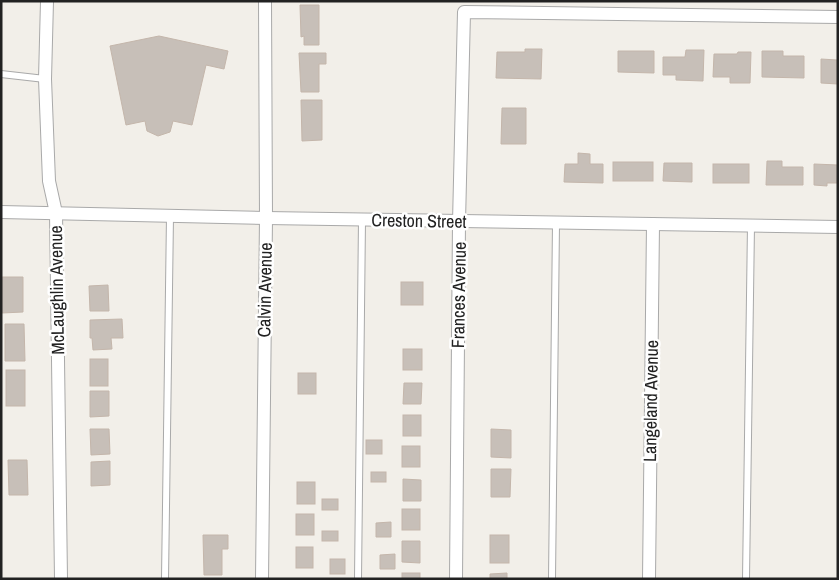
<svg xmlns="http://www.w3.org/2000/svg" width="839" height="580" viewBox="0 0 839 580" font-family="'Archivo Narrow',sans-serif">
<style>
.building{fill:#c7bfb8;stroke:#c4b6ab}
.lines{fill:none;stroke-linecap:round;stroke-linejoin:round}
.service-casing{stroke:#a9a9a9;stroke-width:8}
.minor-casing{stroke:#a9a9a9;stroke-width:14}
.service{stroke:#fff;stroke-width:6}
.minor{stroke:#fff;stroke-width:12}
.labels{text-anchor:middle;stroke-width:5;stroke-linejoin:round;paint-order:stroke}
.street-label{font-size:18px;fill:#222;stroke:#fff}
</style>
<rect width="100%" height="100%" fill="#f2efe9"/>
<!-- building -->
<g class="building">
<path d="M300 5H319V45H304V36L301 37Z"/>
<path d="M159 36 228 51 224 69 206 65 192 125 173 121 170 132 158 136 147 131 145 121 126 125 110 46Z"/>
<path d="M525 49H542L541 79 496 78 497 52H525Z"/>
<path d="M686 50H704L703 81 676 80V75H663V57H685Z"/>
<path d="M618 51H654V73L618 72Z"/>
<path d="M762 51H783V56H804V78L762 77Z"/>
<path d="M738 52H751L750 83H730V77H713L714 54H737Z"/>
<path d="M299 53H326V64H319V92H301Z"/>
<path d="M821 59 837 60 838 84 821 83Z"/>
<path d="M301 100H322V140L302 141Z"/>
<path d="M502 108H526V144H501Z"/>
<path d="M578 153 590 154V164H603V183L564 182 565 164H578Z"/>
<path d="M767 161H782V167H803V185H766Z"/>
<rect x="613" y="162" width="40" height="19"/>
<path d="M664 163H692V182L663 181Z"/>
<rect x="713" y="164" width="36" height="19"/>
<path d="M814 164 838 165V183H827V186L814 185Z"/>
<path d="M2 277H23V312L2 313Z"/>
<rect x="401" y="282" width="22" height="23"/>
<path d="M108 285 109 311H90L89 286Z"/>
<path d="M122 319 123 338H111L112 349 93 350 92 338H90V320Z"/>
<path d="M5 324H24L25 361H5Z"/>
<rect x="403" y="349" width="19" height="21"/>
<rect x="90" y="359" width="18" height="27"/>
<rect x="6" y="370" width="19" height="36"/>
<rect x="298" y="373" width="18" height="21"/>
<path d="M404 383H422L421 404H403Z"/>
<path d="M90 391H109V416L90 417Z"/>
<rect x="403" y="415" width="18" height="21"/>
<path d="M90 429H109L110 454 91 455Z"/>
<path d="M491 429 511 430V458L491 457Z"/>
<rect x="366" y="440" width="16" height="14"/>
<rect x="402" y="446" width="18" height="21"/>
<path d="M8 460H27L28 495H9Z"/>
<path d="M110 461V485L91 486V462Z"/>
<path d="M491 469H511L510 497H491Z"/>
<rect x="371" y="472" width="15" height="10"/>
<path d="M403 479 421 480V501H403Z"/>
<rect x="297" y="482" width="18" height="22"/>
<rect x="322" y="499" width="16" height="11"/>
<rect x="402" y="509" width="18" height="21"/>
<rect x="296" y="514" width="18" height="21"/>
<path d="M391 522V537H376V523Z"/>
<rect x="322" y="531" width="16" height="10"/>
<path d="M203 535H228V549H222V575H204Z"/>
<rect x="490" y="535" width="19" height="28"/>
<path d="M402 541H420V563L402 562Z"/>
<rect x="296" y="547" width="17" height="21"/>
<path d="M395 554V569H380V555Z"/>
<rect x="330" y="559" width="15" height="15"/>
<rect x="402" y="573" width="18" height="6"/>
<path d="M507 573V579H490V574Z"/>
</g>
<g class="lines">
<!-- service casing -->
<g class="service-casing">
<g id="service">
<path d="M1 74 45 79"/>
<path d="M165 579 170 216"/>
<path d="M358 579 362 220"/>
<path d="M552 579 556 223"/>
<path d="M746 579 751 225"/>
</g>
</g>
<!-- minor casing -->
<g class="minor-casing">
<g id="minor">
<path d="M47 1 45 79 49 181 56 213 61 579"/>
<path d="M1 212 266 218 838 227"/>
<path d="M262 579 266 218 265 1"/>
<path d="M456 579 459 222 464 12 838 17"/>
<path d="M649 579 653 224"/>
</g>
</g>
<!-- service -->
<use href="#service" class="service"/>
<!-- minor -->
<use href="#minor" class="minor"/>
</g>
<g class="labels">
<!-- street labels -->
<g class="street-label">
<text transform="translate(419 221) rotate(1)" y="6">Creston Street</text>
<text transform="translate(57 290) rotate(-91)" y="6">McLaughlin Avenue</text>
<text transform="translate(265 290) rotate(-89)" y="6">Calvin Avenue</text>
<text transform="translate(459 295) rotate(-89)" y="6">Frances Avenue</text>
<text transform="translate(651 401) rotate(-89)" y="6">Langeland Avenue</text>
</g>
</g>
<!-- border -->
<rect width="839" height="580" fill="none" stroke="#222222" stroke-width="5"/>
</svg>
